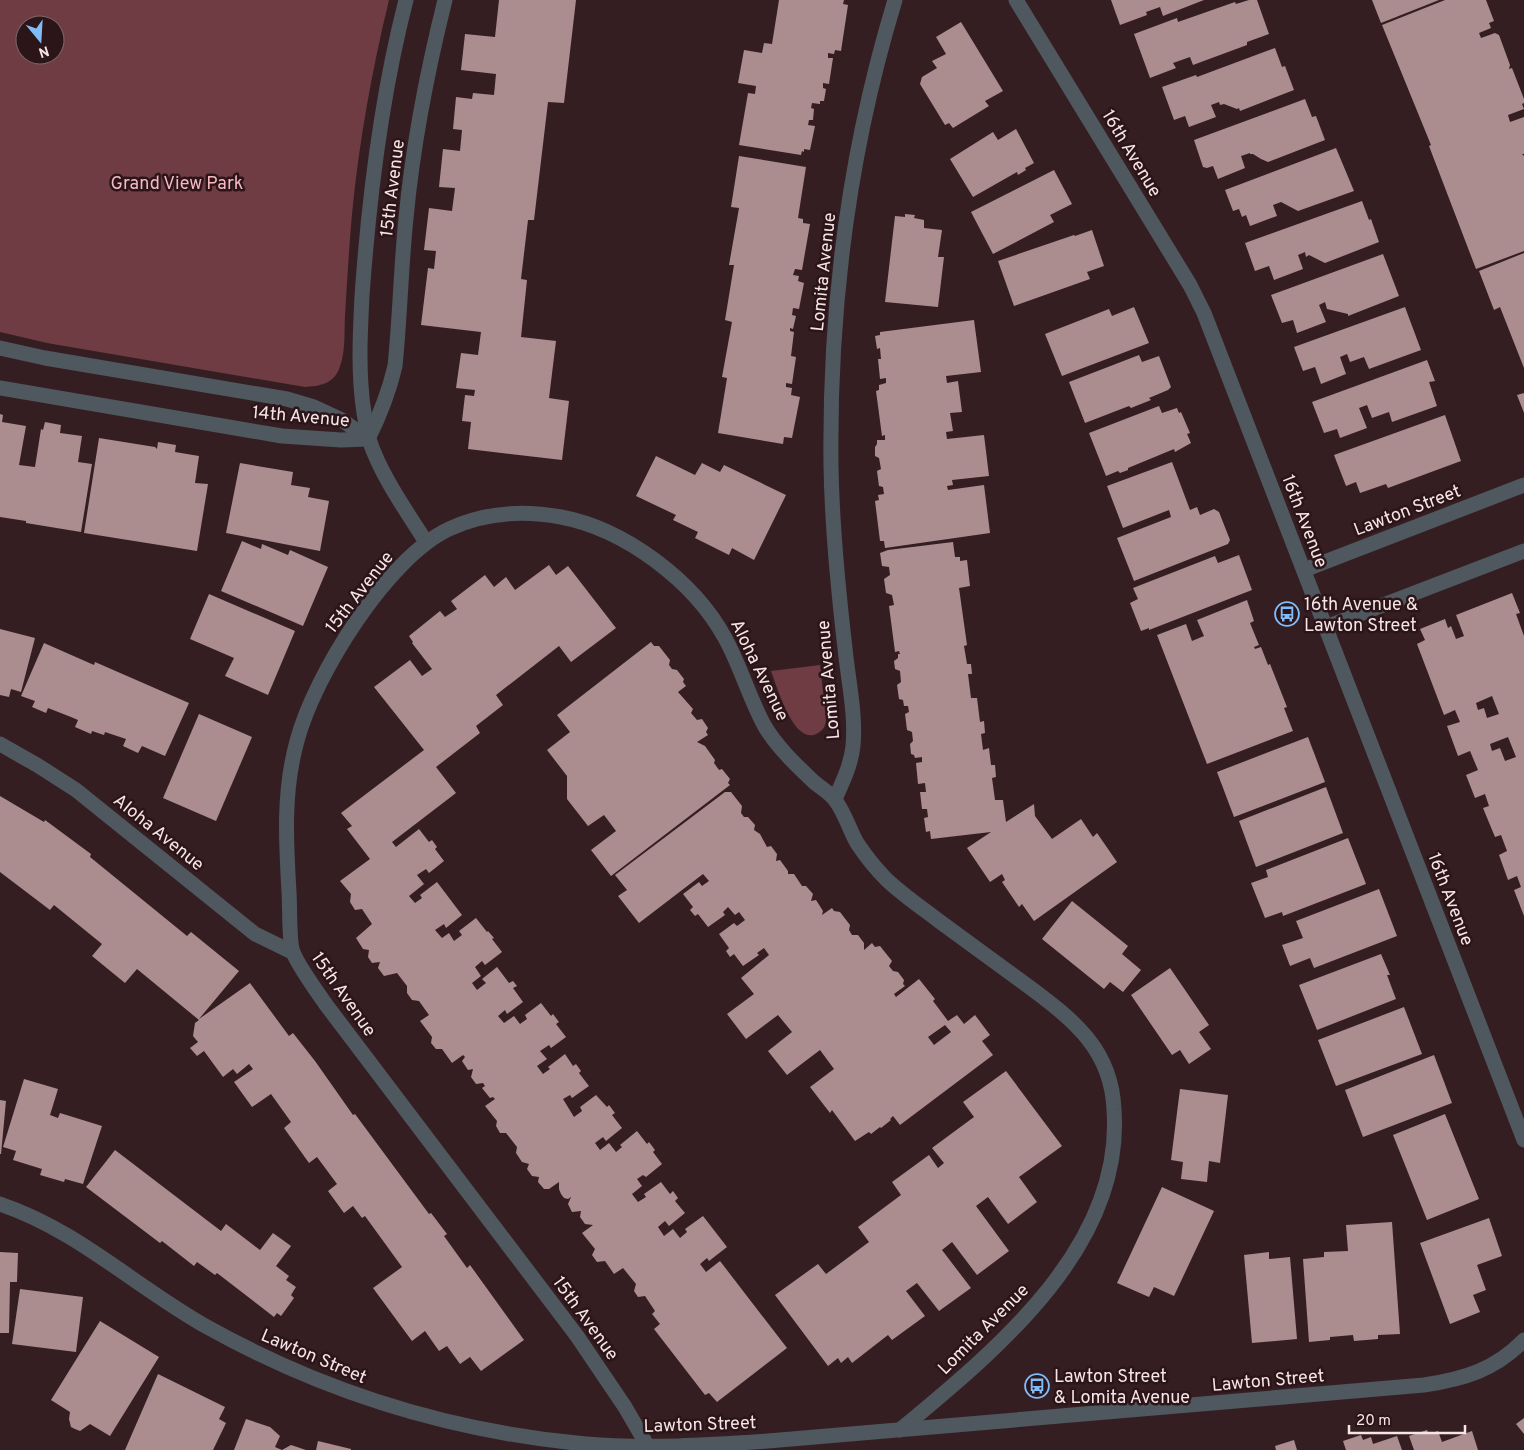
<svg xmlns="http://www.w3.org/2000/svg" width="1524" height="1450" viewBox="0 0 1524 1450" font-family="Overpass,sans-serif">
<style>
.green{fill:#6f3c43;fill-rule:evenodd}
.building{fill:#ab8d90;fill-rule:evenodd}
.lines{fill:none;stroke-linecap:round;stroke-linejoin:round}
.minor{stroke:#4f575f;stroke-width:15}
.labels{text-anchor:middle;stroke-width:5;stroke-linejoin:round;paint-order:stroke}
.street-label{font-size:18px;fill:#f6e5e7;stroke:#2b1518}
.park-label{font-size:18px;fill:#f6b9bf;stroke:#2b1518}
.poi-label{font-size:18px;fill:#f6e5e7;stroke:#2b1518;text-anchor:start}
</style>
<rect width="100%" height="100%" fill="#351e21"/>
<!-- green -->
<g class="green">
<path d="M0 0H389C372 70 359 142 352 214 349 248 347 282 345 316 344 333 346 352 339 369 333 384 320 386 305 387L47 343 0 332ZM25 25H55V55H25Z"/>
<path d="M820 665 826 717C826 724 825 729 818 733 794 748 777 686 771 671Z"/>
</g>
<!-- building -->
<g class="building">
<path d="M499 0H576L564 103 548 102 534 220H528L521 279 527 280 521 337 556 341 549 398 569 401 562 460 468 449 471 422 462 421 465 395 474 396 475 390 456 388 461 353 478 355 481 332 421 325 428 268 434 269 436 251 424 250 429 208 452 211 455 188 439 187 443 149 460 151 462 130 453 129 456 97 472 99 473 93 494 95 496 74 461 70 465 34 495 37Z"/>
<path d="M779 0H844L843 4 848 5 841 51 835 50 834 54 828 53V58H833L829 84 823 83V88L826 89 824 101H820V104L812 103 811 108 814 109 813 120H809L808 125 815 126 810 150 804 149V152L802 151 801 155 739 145 748 93 755 94 756 86 738 83 744 50 762 53 764 43 772 44Z"/>
<path d="M1111 0H1204L1163 16 1160 7 1146 12 1147 15 1120 25Z"/>
<path d="M1249 0H1257L1269 34 1247 42V45L1193 65 1190 57 1173 63 1176 68 1150 78 1134 34 1177 18 1178 22 1235 2 1236 4Z"/>
<path d="M1372 0H1439L1381 23Z"/>
<path d="M1445 0H1486L1494 21 1489 23 1491 28 1479 33 1481 38 1495 33 1499 35 1510 65 1509 69 1512 68 1524 99V103L1522 104 1524 109 1508 115 1510 122 1524 117V154H1522L1524 156V251L1476 269 1429 146 1431 145 1382 25Z"/>
<path d="M961 22 1003 91 985 101 989 106 953 128 949 123 945 125 920 84 922 77 937 68 932 61 946 54 936 37Z"/>
<path d="M1275 48 1282 67 1285 66 1294 90 1240 111 1239 108 1237 109 1224 104 1220 105 1219 102 1211 105 1216 117 1189 127 1185 116 1174 120 1162 87 1196 75 1197 77Z"/>
<path d="M1305 99 1312 117 1316 116 1325 140 1268 162 1261 159 1253 154H1250V153L1241 156 1245 168 1218 179 1213 166 1207 168 1203 167 1194 140Z"/>
<path d="M1016 129 1034 163 1025 168 1026 170 1018 175 1017 172 973 197 950 159 993 132 998 140Z"/>
<path d="M1336 148 1354 191 1298 211 1281 202 1273 205 1277 216 1250 226 1246 215 1242 217 1239 209 1233 211 1225 190Z"/>
<path d="M739 156 806 167 798 218 803 219V223L810 224 802 270 795 269 793 275 799 276 798 281 804 283 799 309 793 308 792 315 796 316 793 329 790 328V331L794 332 791 356 796 357 792 384 786 383V387L792 388 791 395 800 397 792 438 784 437 783 444 718 433 727 378 722 377 732 322 725 320 734 265H729L739 208 731 207Z"/>
<path d="M1054 170 1072 204 1050 215 1054 222 993 254 971 212Z"/>
<path d="M1362 201 1369 220 1371 219 1379 242 1325 263 1309 255 1306 257 1305 252 1298 255 1303 269 1274 280 1269 266 1255 271 1245 243Z"/>
<path d="M905 214 915 215 914 218 924 220V228L942 230 938 257H944L938 307 885 302 895 216 905 217Z"/>
<path d="M1092 230 1104 266 1087 272 1090 279 1014 306 998 261 1074 235 1075 236Z"/>
<path d="M1524 253V368L1500 307 1494 310 1479 271Z"/>
<path d="M1383 254 1399 296 1348 316V314L1327 309 1325 302 1319 305 1326 322 1297 333 1293 320 1282 323 1271 295Z"/>
<path d="M1134 307 1149 343 1062 376 1045 334 1109 309 1112 316Z"/>
<path d="M1405 307 1421 350 1369 369 1364 357 1350 362 1347 354 1340 357 1346 374 1321 384 1315 367 1303 371 1294 347Z"/>
<path d="M974 320 981 372 946 376 947 383 958 381 962 412 950 413 953 431 946 432 947 439 984 435 989 476 952 480 953 485 947 486 948 490 984 485 990 533 885 548 884 541H880L875 501 879 500 878 495 884 494 883 487 879 486 877 471 881 469 879 458 875 456V447L877 444V440H885V435L882 436 876 391 879 390V385L886 383V378L880 379 878 359H881L880 348 877 349 875 336 880 335V332Z"/>
<path d="M1139 355 1142 362 1159 356 1171 387 1168 390 1149 398 1151 400 1131 408 1129 406 1085 423 1069 382Z"/>
<path d="M1427 360 1435 381 1429 382 1437 406 1392 422 1389 412 1372 418 1367 405 1359 408 1367 428 1340 438 1337 429 1324 433 1312 402Z"/>
<path d="M1524 393V413L1517 395Z"/>
<path d="M1159 406 1162 413 1177 408 1179 413 1181 412 1190 433 1187 434 1191 443 1175 452 1174 449 1128 468V470L1120 473 1118 471 1106 476 1089 433Z"/>
<path d="M0 414 3 415 2 422 26 426 19 465 35 467 41 429 43 430 45 422 61 425 60 433 82 436 78 462 92 464 81 532 26 523V521L0 517Z"/>
<path d="M1445 415 1461 461 1388 488 1386 484 1360 493 1356 482 1346 486 1334 455Z"/>
<path d="M99 438 155 447 157 449 158 442 176 445 175 452 199 456 195 483 208 484 197 551 84 533Z"/>
<path d="M656 456 695 475 702 463 720 472 724 465 786 495 754 560 732 548 729 555 695 538 698 532 673 520 676 515 636 496Z"/>
<path d="M1172 462 1190 510 1197 507 1200 515 1214 509 1219 512 1230 540 1228 544 1134 581 1117 538 1171 517 1169 510 1123 528 1107 486Z"/>
<path d="M240 463 293 472 291 485 310 488 308 497 329 501 320 551 226 533Z"/>
<path d="M242 541 261 549 262 544 288 555 290 550 328 567 303 626 221 591Z"/>
<path d="M953 542 955 557H960V561L967 560 970 586 959 588 967 645 964 646 967 664H971L972 674H968L971 698H977L980 722 984 721 985 733 981 734 983 750 989 748 991 765H995L996 777 992 778 995 800H1003L1006 822 1034 804 1035 816 1052 839 1081 819 1093 837 1097 833 1117 862 1034 921 1022 904 1019 907 1002 882 1005 880 1002 874 990 882 967 848 991 832 931 839 930 831 926 832 924 818 928 817 927 809H922L920 792H926L925 783 918 784 916 763 922 762V757L915 758 914 755 911 754 910 744 913 741 912 732 907 730 905 714 909 712 908 706H904L903 700 899 699 897 685 901 682 900 671 895 669 894 661 898 658V654H900L899 651 895 652 889 606 894 605 892 595 886 593 884 579 890 575 889 567 882 566 880 553 888 550Z"/>
<path d="M1239 555 1252 590 1149 630V628L1141 631 1130 603 1138 599 1133 588 1215 556 1218 563Z"/>
<path d="M549 565 556 575 568 566 616 628 571 662 559 646 496 695 503 705 476 726 480 733 436 767 456 793 392 842 396 847 419 829 429 842 432 840 437 847 435 849 444 861 429 873 426 869 417 875 424 884 409 896 415 903 422 898 420 895 437 882 462 915 446 928 444 924 435 930 442 938 449 933 454 941 462 935 459 931 476 918 487 932 488 931 494 938 492 939 502 952 485 965 482 961 475 967 481 976 472 983 477 990 486 983 482 979 497 967 509 983 513 981 517 986 513 988 523 1002 507 1014 505 1010 498 1016 504 1023 514 1016 520 1024 527 1019 525 1015 541 1003 551 1016 553 1014 559 1022 556 1024 566 1037 551 1048 549 1045 540 1051 547 1059 537 1066 543 1074 550 1069 548 1067 565 1054 573 1066 576 1064 581 1071 579 1073 589 1086 572 1098 570 1095 563 1099 574 1117 582 1111 580 1107 596 1095 607 1107 609 1105 615 1113 612 1115 622 1128 606 1141 603 1137 595 1143 600 1150 609 1143 616 1152 622 1147 620 1145 637 1131 647 1144 649 1142 655 1150 653 1152 662 1164 646 1177 643 1175 637 1179 642 1186 632 1194 638 1202 646 1197 644 1194 661 1182 670 1194 673 1191 678 1198 675 1201 685 1213 669 1226 665 1221 658 1227 664 1236 673 1229 680 1238 687 1232 685 1229 703 1216 727 1247 709 1261 707 1258 700 1264 706 1272 720 1261 787 1348 717 1402 709 1393 705 1395 654 1329 660 1324 652 1314 655 1311 645 1296 638 1297 634 1291 636 1284 623 1268 614 1274 605 1261 597 1262 592 1255 595 1249 582 1233 593 1225 585 1224 580 1217 581 1211 572 1212 568 1204 571 1197 568 1199 564 1198 561 1194 559 1189V1182L549 1189H544L538 1182 539 1177 532 1176 527 1169 529 1164 522 1162 516 1153 517 1147 506 1133H500L496 1126 497 1121 485 1106 495 1099 493 1097 490 1098 482 1088 485 1086 483 1083 476 1084 471 1077 473 1069 468 1070 462 1061 465 1057 463 1055 452 1063 442 1049H436L431 1043 432 1037 420 1021 429 1015 419 1001 412 1000 407 993V986L397 973 384 976 378 968 380 962 372 963 368 957 369 950 363 949 356 938 372 924 362 909 355 910 350 902 351 894 340 881 370 859 347 829 352 826 341 813 424 750 374 687 410 660 422 676 432 669 412 643 413 642 409 636 440 611 445 617 457 609 451 601 485 575 494 587 506 577 515 590Z"/>
<path d="M1512 593 1520 613 1516 614 1524 636V916L1514 890 1521 887 1517 876 1508 880 1499 855 1507 851 1501 835 1495 837 1483 808 1489 806 1485 794 1475 798 1466 775 1478 770 1470 751 1458 756 1447 726 1460 722 1455 710 1444 715 1417 644 1425 640 1420 629 1445 619 1448 628 1451 626 1456 639 1464 636 1456 615ZM1492 696 1499 714 1487 718 1484 708 1478 710 1476 703ZM1508 737 1516 757 1505 761 1500 748 1492 751 1490 744Z"/>
<path d="M209 594 295 631 268 695 225 676 234 658 190 639Z"/>
<path d="M1247 600 1254 621 1250 623 1259 645 1254 647 1255 649 1261 647 1268 665 1270 664 1287 707 1284 708 1293 731 1207 764 1157 635 1186 624 1192 641 1204 636 1197 620Z"/>
<path d="M0 629 35 638 21 692 11 689 9 697 0 695Z"/>
<path d="M651 642 654 646H659L670 660 669 665 672 669 677 670 684 679 683 682 686 686 678 692 693 709 691 713 697 720 702 719 708 728 706 732 708 735 697 742 705 746 715 760 714 763 719 770 722 769 730 779 728 783 730 785 611 876 591 850 616 831 604 815 588 826 567 799V776L547 750 570 732 557 715Z"/>
<path d="M44 643 94 665 95 662 189 703 165 756 142 746 138 753 123 746 126 739 105 732 104 735 92 731 91 734 75 727 78 720 71 717 48 708 46 713 32 707 35 701 21 696Z"/>
<path d="M199 714 252 737 216 821 163 798Z"/>
<path d="M1308 737 1325 782 1234 817 1217 772Z"/>
<path d="M1326 787 1343 833 1256 867 1239 821Z"/>
<path d="M725 792H731L742 806 741 813 744 817H748L755 825 754 830 760 834 767 847 771 846 777 854 776 861 780 860 788 871V874H794L802 886H806L813 894 811 901 816 900 823 911 822 915 832 908 834 911 840 912 850 925 849 930 852 935H858L864 943V950L872 943 875 947 880 946 892 961 889 966 893 971 898 972 904 980 903 984 905 986 894 994 896 997 919 979 935 999 933 1001 948 1021 957 1015 964 1024 975 1015 990 1035 982 1041 993 1055 900 1125 893 1116 890 1119 891 1120 881 1128 880 1127 871 1134 869 1132 855 1141 832 1110 830 1113 810 1087 834 1069 820 1050 787 1075 768 1051 792 1032 778 1015 746 1039 727 1014 754 994 741 978 769 955 764 948 757 953 759 955 743 966 734 954 730 957 726 951 729 948 719 934 734 923 737 926 745 920 739 912 735 915 728 907 723 912 725 915 708 927 698 914 695 916 690 910 693 907 683 894 699 882 702 886 709 881 703 874 639 923 618 896 627 890 615 875ZM945 1025 951 1032 934 1045 928 1037Z"/>
<path d="M0 796 44 822 45 820 91 854 90 857 187 936 191 932 239 971 199 1019 250 983 289 1036 293 1033 315 1061 353 1115 355 1114 429 1214 431 1213 447 1234 444 1236 467 1268 470 1265 524 1340 481 1371 470 1357 460 1364 447 1346 439 1351 425 1331 412 1341 373 1288 402 1267 365 1216 362 1218 353 1206 344 1213 328 1191 337 1184 317 1157 309 1163 284 1128 291 1122 271 1094 252 1107 234 1082 253 1069 249 1064 237 1074 233 1069 223 1077 204 1051 197 1056 190 1048 198 1042 193 1036 195 1023 199 1020 137 969 125 983 92 956 102 944 54 905 50 910 0 872Z"/>
<path d="M1348 838 1366 884 1283 916 1282 912 1265 918 1251 883 1268 877 1266 870Z"/>
<path d="M1379 889 1397 936 1314 968 1310 958 1290 966 1282 945 1303 938 1296 921Z"/>
<path d="M1072 901 1128 946 1122 954 1141 970 1123 992 1110 982 1104 989 1042 939Z"/>
<path d="M1381 954 1390 975H1387L1396 999 1317 1030 1299 985Z"/>
<path d="M1170 968 1209 1025 1199 1032 1211 1049 1189 1064 1180 1050 1172 1055 1131 995Z"/>
<path d="M1404 1007 1422 1054 1336 1086 1318 1040Z"/>
<path d="M1434 1055 1452 1103 1363 1137 1345 1090Z"/>
<path d="M1006 1071 1062 1146 1019 1177 1037 1202 1008 1224 988 1197 976 1206 1009 1251 977 1275 952 1242 942 1250 971 1288 939 1311 917 1283 906 1291 925 1316 892 1340 888 1335 852 1363 848 1357 841 1363 838 1358 828 1366 775 1295 818 1264 826 1274 869 1242 858 1227 901 1195 892 1182 929 1155 938 1168 944 1163 932 1148 974 1117 963 1102Z"/>
<path d="M24 1079 58 1089 50 1115 58 1118 60 1113 102 1126 83 1184 65 1179 64 1182 40 1175 42 1169 13 1160 16 1151 3 1147Z"/>
<path d="M1180 1089 1228 1095 1220 1163 1209 1161 1207 1182 1181 1179 1183 1162 1171 1160Z"/>
<path d="M0 1100 6 1101 1 1154H0Z"/>
<path d="M1445 1114 1479 1199 1427 1220 1393 1135Z"/>
<path d="M115 1150 221 1231 226 1224 260 1250 273 1233 291 1246 276 1266 289 1276 286 1280 296 1287 291 1295 294 1298 281 1316 277 1313 274 1317 217 1273 215 1275 197 1262 194 1266 162 1241 160 1243 86 1187Z"/>
<path d="M1162 1187 1214 1211 1174 1296 1154 1287 1149 1297 1117 1283Z"/>
<path d="M1489 1218 1502 1256 1477 1265 1486 1290 1473 1295 1480 1312 1450 1324 1420 1243Z"/>
<path d="M1392 1222 1400 1334 1378 1335V1339L1354 1341 1353 1335 1330 1337V1340L1309 1342 1303 1259 1324 1257V1252L1348 1251 1346 1225Z"/>
<path d="M0 1252 18 1253 17 1282H10L9 1333H0Z"/>
<path d="M1269 1252V1259L1290 1257 1297 1339 1252 1343 1244 1255Z"/>
<path d="M20 1289 83 1297 76 1352 12 1344Z"/>
<path d="M100 1321 159 1357 110 1436 90 1424 80 1431 75 1429 71 1427 69 1419 70 1412 51 1400Z"/>
<path d="M158 1374 225 1407 219 1419 226 1423 213 1450H125Z"/>
<path d="M1524 1418V1434L1516 1424Z"/>
<path d="M246 1419 270 1427 280 1436 275 1447 282 1450 291 1445 306 1450H234Z"/>
<path d="M1427 1430 1429 1434 1438 1431 1442 1442 1472 1431 1478 1450H1414L1409 1436Z"/>
<path d="M1361 1435 1363 1440 1371 1437 1373 1444 1397 1436 1402 1450H1346L1343 1441Z"/>
<path d="M1294 1440 1297 1450H1276L1275 1446Z"/>
<path d="M318 1441 351 1449V1450H316Z"/>
</g>
<g class="lines">
<!-- minor -->
<g class="minor">
<path d="M406 0C381 97 369 196 362 296 360 336 358 374 364 413 366 422 366 431 369 439 380 474 407 512 426 542"/>
<path d="M1016 0 1190 285 1204 313 1524 1140"/>
<path d="M0 348 45 358 287 399 314 407 342 420 368 439"/>
<path d="M0 388 282 436 341 440 368 439"/>
<path d="M368 439C380 415 389 392 395 366 400 317 401 267 406 218 413 144 427 72 445 0"/>
<path d="M1304 570 1524 485"/>
<path d="M1326 627 1524 551"/>
<path d="M0 744 37 765 76 790 255 934 292 952"/>
<path d="M835 799C843 781 851 765 853 746 856 713 848 680 845 648 838 588 832 527 831 466 829 308 849 151 895 0"/>
<path d="M0 1204C78 1230 138 1289 209 1328 326 1393 454 1432 586 1444 647 1449 708 1445 768 1441L1424 1385C1464 1379 1495 1370 1524 1340"/>
<path d="M647 1445 625 1407 577 1336 327 1006C318 993 295 962 292 949 289 935 290 908 289 892 286 841 283 791 297 741 314 676 387 558 449 529 485 512 522 510 561 517 625 529 694 581 725 638 740 665 749 697 764 725 776 746 796 765 814 782 821 788 830 793 835 800 845 813 849 829 857 843 865 855 876 869 887 880 903 895 922 908 939 921 970 944 1001 966 1032 989 1052 1004 1073 1020 1088 1039 1104 1059 1113 1084 1114 1110 1124 1247 995 1351 900 1430"/>
</g>
</g>
<!-- icons -->
<defs>
<g id="bus-ring" transform="scale(1.25)"><circle r="9.5" fill="#2b1518" stroke="#81bcfa" stroke-width="1.5"/><path d="M-5-6H5V4H4V6H2V4H-2V6H-4V4H-5ZM-3.5-4V0h7V-4ZM-3.5 1.2v1.5H-2V1.2ZM2 1.2v1.5H3.5V1.2Z" fill="#81bcfa"/></g>
</defs>
<g fill-rule="evenodd">
<use href="#bus-ring" x="1287" y="614"/>
<use href="#bus-ring" x="1037" y="1386"/>
</g>
<g class="labels">
<!-- street labels -->
<g class="street-label">
<text transform="translate(1132 153) rotate(59)" y="6">16th Avenue</text>
<text transform="translate(392 188) rotate(-83)" y="6">15th Avenue</text>
<text transform="translate(823 272) rotate(-84)" y="6">Lomita Avenue</text>
<text transform="translate(301 416) rotate(5)" y="6">14th Avenue</text>
<text transform="translate(1407 510) rotate(-21)" y="6">Lawton Street</text>
<text transform="translate(1305 521) rotate(69)" y="6">16th Avenue</text>
<text transform="translate(359 592) rotate(-52)" y="6">15th Avenue</text>
<text transform="translate(760 670) rotate(64)" y="6">Aloha Avenue</text>
<text transform="translate(828 680) rotate(-95)" y="6">Lomita Avenue</text>
<text transform="translate(159 832) rotate(39)" y="6">Aloha Avenue</text>
<text transform="translate(1451 899) rotate(69)" y="6">16th Avenue</text>
<text transform="translate(344 994) rotate(55)" y="6">15th Avenue</text>
<text transform="translate(586 1318) rotate(54)" y="6">15th Avenue</text>
<text transform="translate(983 1329) rotate(-45)" y="6">Lomita Avenue</text>
<text transform="translate(314 1356) rotate(23)" y="6">Lawton Street</text>
<text transform="translate(1268 1380) rotate(-5)" y="6">Lawton Street</text>
<text transform="translate(700 1424) rotate(-2)" y="6">Lawton Street</text>
</g>
<!-- park labels -->
<g class="park-label">
<text x="177" y="189">Grand View Park</text>
</g>
<!-- poi labels -->
<g class="poi-label">
<text x="1304" y="610">16th Avenue &amp;<tspan x="1304" dy="21">Lawton Street</tspan></text>
<text x="1054" y="1382">Lawton Street<tspan x="1054" dy="21">&amp; Lomita Avenue</tspan></text>
</g>
</g>
<!-- north arrow -->
<g transform="translate(40 40) rotate(162)"><circle r="24" fill="#2b1518" stroke="#7c686b"/>
<path d="M0-4L9 19L0 12L-9 19Z" fill="#81bcfa"/>
<text y="-8" font-size="14" font-weight="bold" text-anchor="middle" fill="#f6e5e7">N</text>
</g>
<!-- scale -->
<path d="M1349 1425v8h116v-8" fill="none" stroke="#f6e5e7" stroke-width="2.5"/>
<text x="1356" y="1425" font-size="15" fill="#f6e5e7" stroke="#2b1518" stroke-width="4" paint-order="stroke">20 m</text>
</svg>
